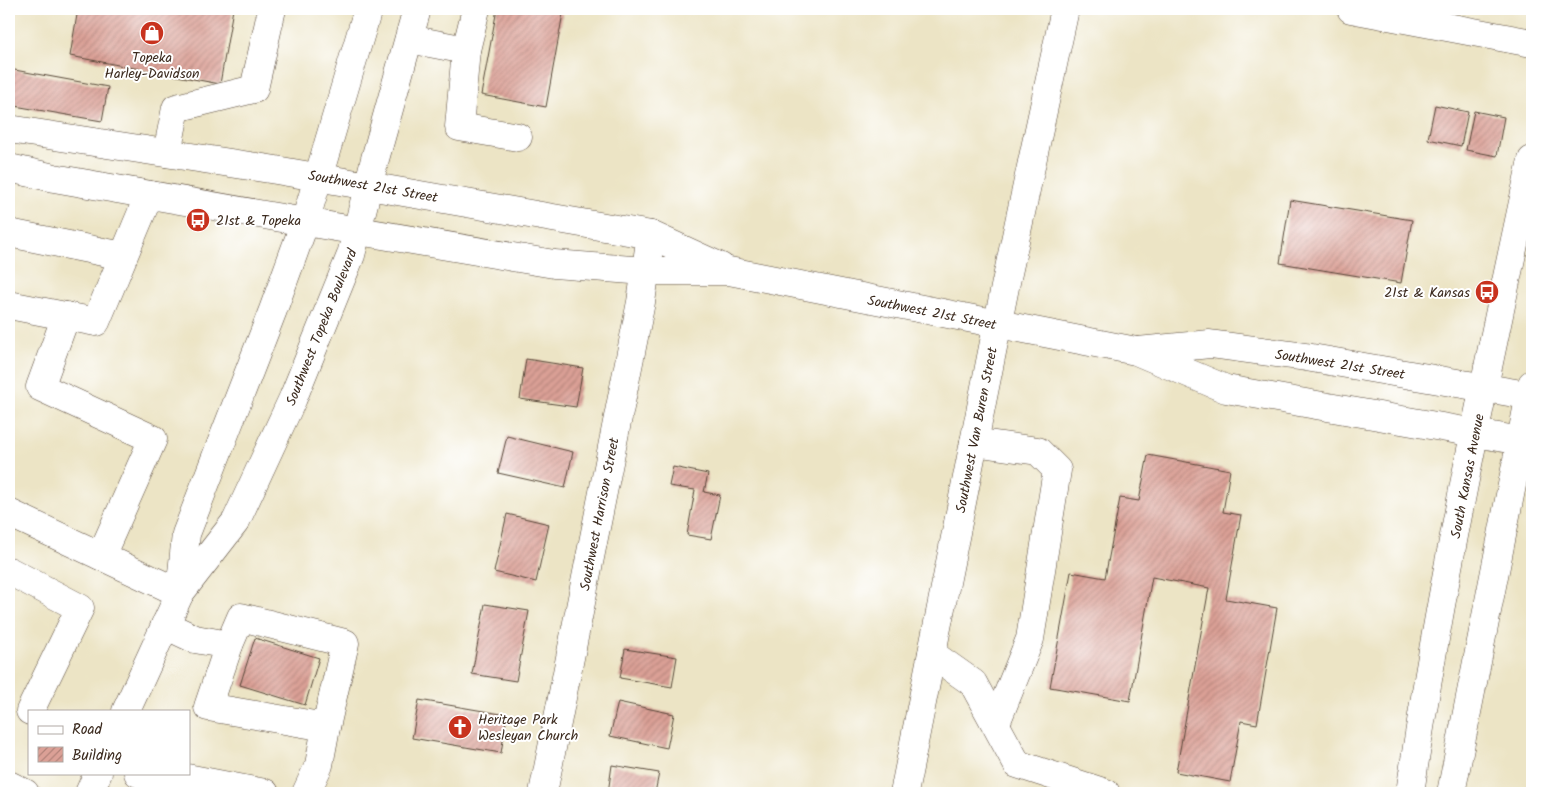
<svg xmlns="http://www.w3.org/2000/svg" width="1541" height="802" viewBox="0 0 1541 802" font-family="Kalam,sans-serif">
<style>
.building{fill:url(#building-hatch)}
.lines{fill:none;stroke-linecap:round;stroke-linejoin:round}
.minor-casing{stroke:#564637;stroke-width:29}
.major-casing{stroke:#564637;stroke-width:29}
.minor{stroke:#fff;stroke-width:28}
.major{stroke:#fff;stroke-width:28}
.labels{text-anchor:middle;stroke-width:4;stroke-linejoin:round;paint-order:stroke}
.poi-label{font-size:14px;fill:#3b2a1e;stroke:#fff;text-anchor:start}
.street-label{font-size:14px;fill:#3b2a1e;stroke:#fff}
</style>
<defs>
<pattern id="building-hatch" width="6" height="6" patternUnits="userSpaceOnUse" patternTransform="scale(1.25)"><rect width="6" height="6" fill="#dba096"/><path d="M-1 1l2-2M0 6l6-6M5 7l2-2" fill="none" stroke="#b3837a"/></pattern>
</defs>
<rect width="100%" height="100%" fill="#fff"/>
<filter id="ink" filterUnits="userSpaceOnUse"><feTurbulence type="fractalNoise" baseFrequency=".02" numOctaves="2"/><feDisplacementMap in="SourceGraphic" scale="10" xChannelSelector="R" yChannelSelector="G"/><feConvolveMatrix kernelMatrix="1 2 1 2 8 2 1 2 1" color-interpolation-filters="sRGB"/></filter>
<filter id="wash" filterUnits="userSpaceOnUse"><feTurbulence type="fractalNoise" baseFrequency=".0096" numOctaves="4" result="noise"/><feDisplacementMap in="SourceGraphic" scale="20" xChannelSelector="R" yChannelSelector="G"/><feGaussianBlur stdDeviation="1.12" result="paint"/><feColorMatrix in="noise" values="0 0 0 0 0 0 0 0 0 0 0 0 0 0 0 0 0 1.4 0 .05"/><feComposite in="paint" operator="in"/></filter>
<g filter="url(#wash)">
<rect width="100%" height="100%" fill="#ece4c5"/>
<g id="blocks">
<!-- building -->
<g class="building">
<path d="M78 9H233L220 84 70 56Z"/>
<path d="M497 9H537L563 13 546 107 481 95Z"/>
<path d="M9 69 108 87 102 121 9 105Z"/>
<path d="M1435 105 1468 112 1461 146 1428 139Z"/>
<path d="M1474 111 1504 117 1497 156 1466 150Z"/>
<path d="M1290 200 1412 220 1401 283 1280 263Z"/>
<path d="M526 359 583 368 576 407 520 399Z"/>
<path d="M507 436 573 452 565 488 498 473Z"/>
<path d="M1148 455 1230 470 1223 512 1241 515 1226 599 1277 608 1257 724 1241 721 1230 782 1176 772 1209 588 1152 577 1130 701 1050 687 1071 572 1105 578 1120 498 1139 501Z"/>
<path d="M673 467 708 474 704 492 720 495 711 539 687 535 695 490 669 486Z"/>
<path d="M507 514 549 524 536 582 494 572Z"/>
<path d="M485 604 529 611 516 681 472 674Z"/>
<path d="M255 638 319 658 305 705 240 685Z"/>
<path d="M625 649 677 657 672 687 620 678Z"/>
<path d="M419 700 507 715 501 753 412 738Z"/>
<path d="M618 702 674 714 667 748 610 736Z"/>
<path d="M612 765 659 773 655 793H608Z"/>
</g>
</g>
</g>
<g filter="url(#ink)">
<use href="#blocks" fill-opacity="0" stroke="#564637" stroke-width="1"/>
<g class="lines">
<!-- minor casing -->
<g class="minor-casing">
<g id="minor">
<path d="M476 9 466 50 459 127 518 137"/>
<path d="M1351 9 1532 43"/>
<path d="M409 39 466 50"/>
<path d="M167 153 176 108 254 89 272 9"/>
<path d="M9 233 123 256"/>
<path d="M9 305 96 322 149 195"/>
<path d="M66 316 40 387 153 439 101 556"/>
<path d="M974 442 1038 451 1057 470 1030 639 996 723"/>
<path d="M9 513 180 593"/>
<path d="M9 571 80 608 30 711"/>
<path d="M165 625 195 639 229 645 208 707 326 727 319 765 306 793"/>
<path d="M229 645 241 617 345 643 326 727"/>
<path d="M932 654 973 683 1017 764 1106 793"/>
<path d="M138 773 184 789 183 793"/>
<path d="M9 785 25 793"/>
<path d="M184 789 187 778 265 793"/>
<path d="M543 793 641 302 651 235"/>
<path d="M904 793 1005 287 1065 9"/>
</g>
</g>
<!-- major casing -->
<g class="major-casing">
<g id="major">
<path d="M9 129 276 170 651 235 721 267"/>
<path d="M9 168 54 178 270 216 554 264 645 271H729L1136 351 1226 389 1532 443"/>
<path d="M1138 351 1210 344 1306 357 1532 396"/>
<path d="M180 593 186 534 273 310 305 222 368 9"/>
<path d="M126 711 180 593 236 521 293 398 351 255 375 159 417 9"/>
<path d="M89 793 98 773"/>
<path d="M1410 793C1441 581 1487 370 1532 160"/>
<path d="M1451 793 1532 384"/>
</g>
</g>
<!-- minor -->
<use href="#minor" class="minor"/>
<!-- major -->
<use href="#major" class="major"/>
</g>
</g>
<!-- icons -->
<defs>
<g id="shop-disc" transform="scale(1.25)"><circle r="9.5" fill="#c8321e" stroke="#fff"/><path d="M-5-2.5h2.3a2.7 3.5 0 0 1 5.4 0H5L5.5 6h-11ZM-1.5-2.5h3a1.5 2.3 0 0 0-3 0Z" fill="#fff"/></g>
<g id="bus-disc" transform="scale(1.25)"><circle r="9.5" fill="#c8321e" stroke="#fff"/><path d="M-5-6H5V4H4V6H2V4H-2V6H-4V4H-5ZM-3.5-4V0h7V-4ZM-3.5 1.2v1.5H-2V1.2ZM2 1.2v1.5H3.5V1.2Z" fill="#fff"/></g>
<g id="church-disc" transform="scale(1.25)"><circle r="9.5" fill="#c8321e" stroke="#fff"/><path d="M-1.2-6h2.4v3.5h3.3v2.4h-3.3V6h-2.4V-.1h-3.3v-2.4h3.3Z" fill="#fff"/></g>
</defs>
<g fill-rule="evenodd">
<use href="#shop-disc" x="152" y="33"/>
<use href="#bus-disc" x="198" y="220"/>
<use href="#bus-disc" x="1487" y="292"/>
<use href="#church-disc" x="460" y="727"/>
</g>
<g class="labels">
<!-- poi labels -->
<g class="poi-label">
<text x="152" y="62" text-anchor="middle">Topeka<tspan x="152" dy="16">Harley-Davidson</tspan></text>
<text x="216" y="225">21st &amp; Topeka</text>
<text x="1470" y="297" text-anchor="end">21st &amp; Kansas</text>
<text x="478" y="724">Heritage Park<tspan x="478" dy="16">Wesleyan Church</tspan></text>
</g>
<!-- street labels -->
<g class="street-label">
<text transform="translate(373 186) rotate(10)" y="5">Southwest 21st Street</text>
<text transform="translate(932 312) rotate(11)" y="5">Southwest 21st Street</text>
<text transform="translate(321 327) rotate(-68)" y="5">Southwest Topeka Boulevard</text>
<text transform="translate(1340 364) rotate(9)" y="5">Southwest 21st Street</text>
<text transform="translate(976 430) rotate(-79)" y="5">Southwest Van Buren Street</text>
<text transform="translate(1467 476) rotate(-79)" y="5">South Kansas Avenue</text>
<text transform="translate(599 514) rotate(-79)" y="5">Southwest Harrison Street</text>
</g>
</g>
<!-- margin -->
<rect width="1541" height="802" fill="none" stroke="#fff" stroke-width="30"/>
<!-- legend -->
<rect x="28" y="710" width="162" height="65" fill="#ffffff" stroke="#b1aaa5"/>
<rect x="38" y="726" width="25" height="8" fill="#ffffff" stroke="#b1aaa5"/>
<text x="72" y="734" font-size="15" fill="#3b2a1e">Road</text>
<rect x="38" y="747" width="25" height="15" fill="url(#building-hatch)" stroke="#b1aaa5"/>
<text x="72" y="760" font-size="15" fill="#3b2a1e">Building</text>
</svg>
